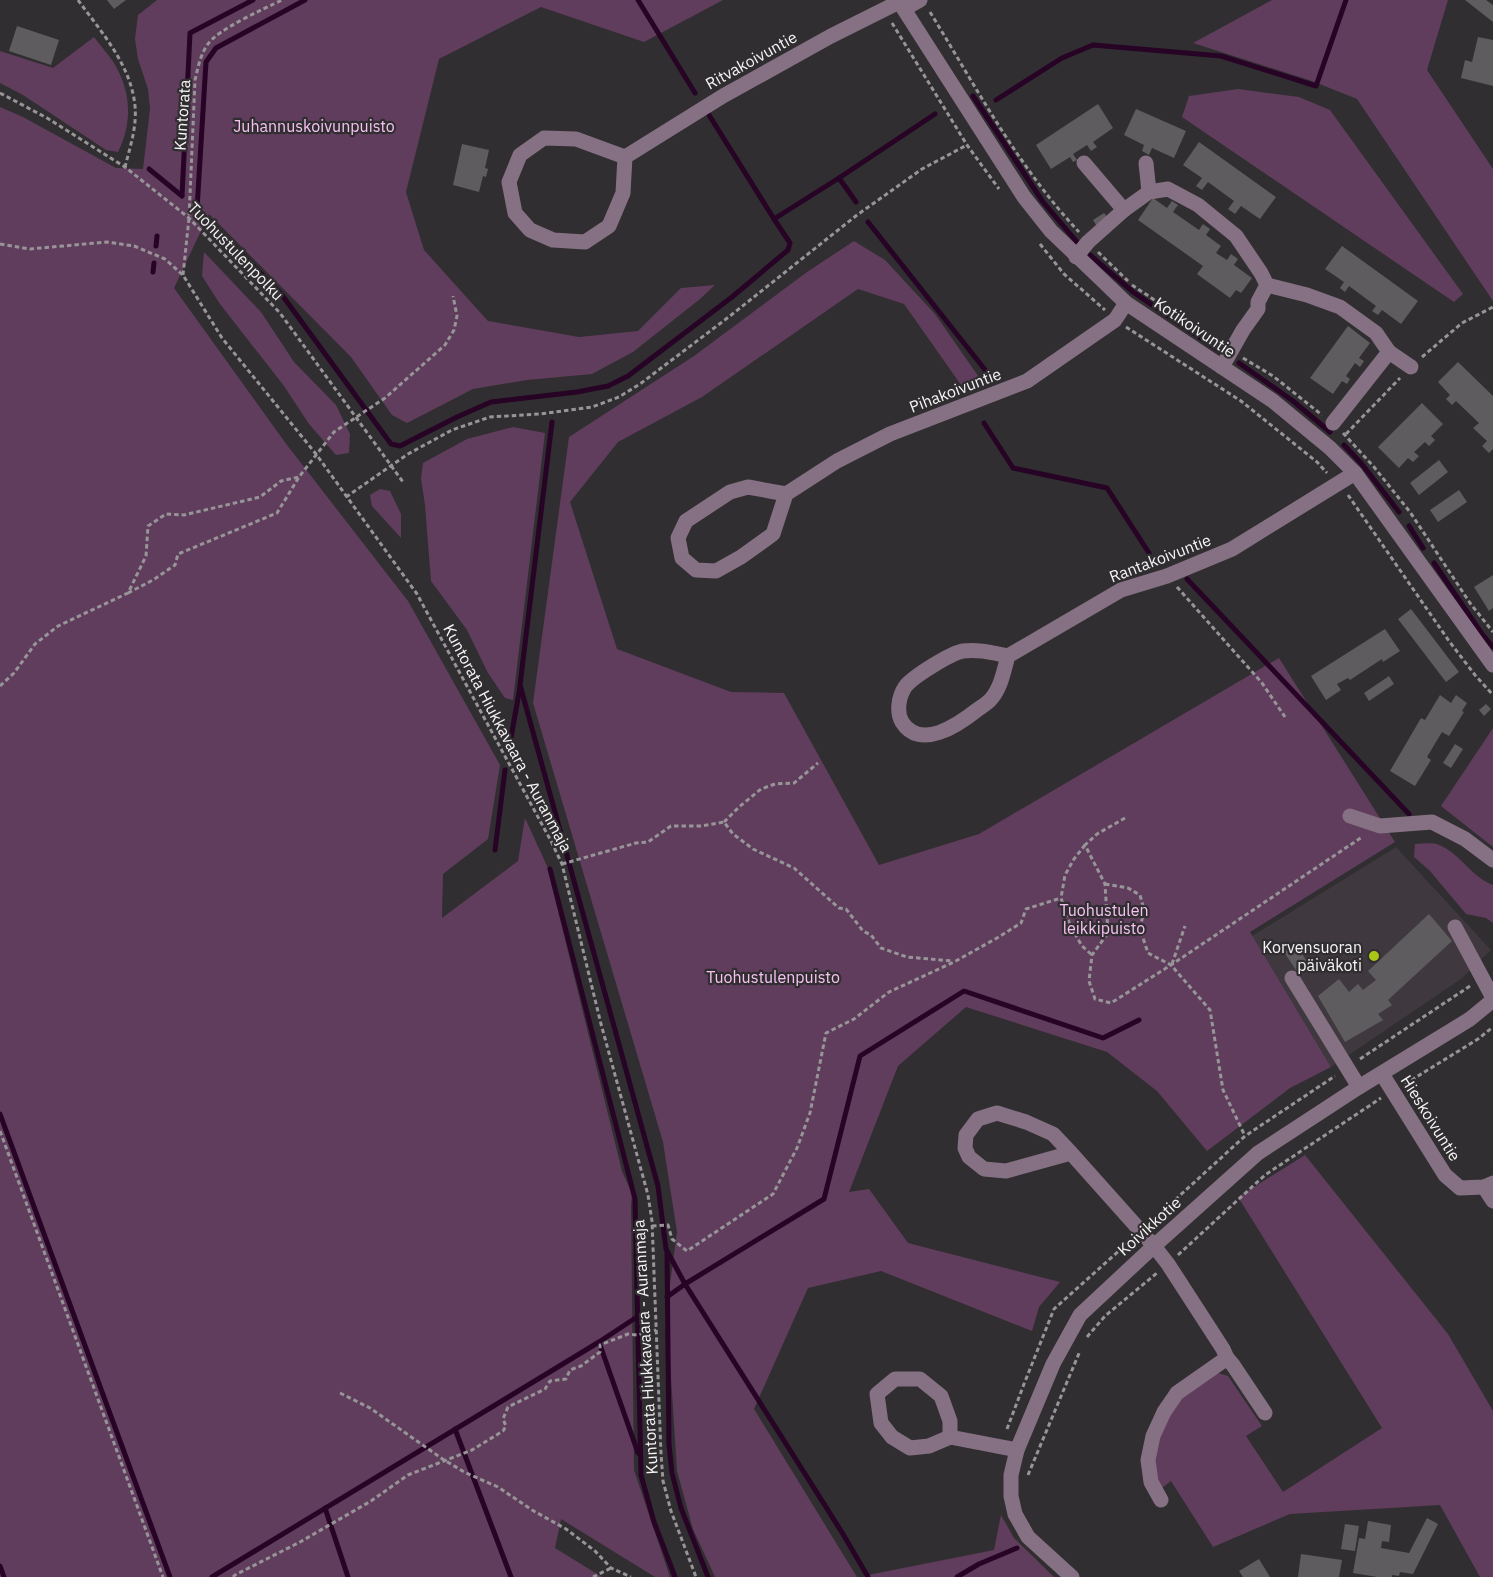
<svg xmlns="http://www.w3.org/2000/svg" width="1493" height="1577" viewBox="0 0 1493 1577" font-family="'IBM Plex Sans',sans-serif">
<style>
.built{fill:#3f383e}
.green{fill:#603d5d}
.lines{fill:none;stroke-linecap:round;stroke-linejoin:round}
.stream{stroke:#270325;stroke-width:5}
.building{fill:#5f5c5f}
.path{stroke:#979597;stroke-width:3;stroke-dasharray:4.5 3;stroke-linecap:butt}
.minor{stroke:#857183;stroke-width:15}
.poi-dot{fill:#aac718;stroke:#302e30;stroke-width:2}
.labels{text-anchor:middle;stroke-width:4.5;stroke-linejoin:round;paint-order:stroke}
.street-label{font-size:16px;fill:#f6f4f5;stroke:#302e30}
.park-label{font-size:16px;fill:#f7c1f2;stroke:#302e30}
.poi-label{font-size:16px;fill:#f6f4f5;stroke:#302e30;text-anchor:end}
</style>
<rect width="100%" height="100%" fill="#302e30"/>
<!-- built -->
<path class="built" d="M1396 847 1491 950 1461 979 1331 1067 1252 936Z"/>
<!-- green -->
<g class="green">
<path d="M157 0H723L644 42 541 7 439 59 406 192 424 250 488 321 579 337 638 331 681 288 715 285 700 299 633 352 592 374 527 380 473 389 407 423 392 415 351 357 209 214 174 288 287 445 408 601 500 765 488 839 443 874 442 918 518 861 525 818 547 866 622 1171 632 1194 631 1206 634 1470 670 1577H655L561 1519 555 1548 602 1577H0V107L23 117 116 168 143 169 150 109 148 89 138 59 135 39 138 15Z"/>
<path d="M1272 0H1448L1427 70 1493 169V301L1357 99 1312 81 1193 43Z"/>
<path d="M94 37C100 45 108 54 114 63 131 91 133 123 118 152L106 150 23 95 0 83V51L53 68Z"/>
<path d="M1238 89 1299 97 1330 110 1463 294 1454 302 1182 117 1189 96Z"/>
<path d="M854 241 885 260 935 314 983 383 966 392 904 304 858 289 702 397 618 442 570 502 617 649 731 692 784 693 879 865 979 834 1279 658 1395 842 1250 932 1331 1067 1290 1088 1207 1151 1157 1091 1107 1052 966 1007 898 1066 849 1192 869 1189 908 1243 1060 1282 1039 1307 1032 1331 881 1271 808 1288 754 1409 857 1577H715L693 1529 677 1471 669 1346 668 1299 677 1232 663 1142 533 703 569 437 694 356 807 272Z"/>
<path d="M204 252 261 312 294 362 336 405 350 434 349 453 336 455 309 424 284 386 220 304 202 276Z"/>
<path d="M513 427 545 433 513 700 505 698 488 673 467 630 431 581 425 505 421 479 423 463 467 439Z"/>
<path d="M380 489 390 491 401 514V538L372 506 370 495Z"/>
<path d="M1493 728V847L1441 806Z"/>
<path d="M1415 844C1422 844 1432 842 1439 845 1460 853 1471 877 1493 885V923L1486 918 1466 914 1430 871 1414 857Z"/>
<path d="M1305 1155 1448 1334 1493 1411V1577H1480L1440 1505 1290 1514 1213 1547 1171 1481 1162 1488C1157 1481 1153 1470 1154 1461 1154 1448 1173 1405 1182 1396 1192 1387 1206 1381 1218 1373L1228 1376 1262 1426 1246 1436 1283 1492 1382 1428 1238 1197Z"/>
<path d="M1001 1515 1014 1538 1054 1577H863L873 1574 994 1550Z"/>
</g>
<g class="lines">
<!-- stream -->
<g class="stream">
<path d="M305 0 216 48 206 62 197 209 282 295 391 444 400 446 457 417 491 402 577 392 608 386 628 376 732 297 788 250 790 243 774 219 709 115"/>
<path d="M638 0 695 93"/>
<path d="M973 96 1043 202 1077 242"/>
<path d="M996 100 1062 58 1093 45 1221 56 1316 86 1346 0"/>
<path d="M149 169 182 196"/>
<path d="M839 178 856 202"/>
<path d="M182 196 190 33 253 0"/>
<path d="M774 219 839 178 935 114"/>
<path d="M868 222 986 371"/>
<path d="M156 246 157 236"/>
<path d="M1090 255 1133 292 1220 351"/>
<path d="M153 272 154 263"/>
<path d="M1239 363 1293 401 1330 432"/>
<path d="M552 422 520 685 658 1186 666 1249 685 1284 843 1534 868 1577"/>
<path d="M984 423 1013 468 1107 488 1149 553"/>
<path d="M1344 445 1361 463 1399 512"/>
<path d="M1409 526 1423 548"/>
<path d="M1434 563 1482 634 1493 647"/>
<path d="M1187 579 1409 814"/>
<path d="M509 749 520 687"/>
<path d="M495 850 505 770"/>
<path d="M550 869 635 1199 641 1475 654 1522 675 1577"/>
<path d="M0 1114 170 1577"/>
<path d="M667 1252 669 1444 672 1473 681 1508 708 1577"/>
<path d="M667 1297 685 1284 824 1199 860 1056 964 991 1103 1038 1139 1020"/>
<path d="M599 1342 638 1453"/>
<path d="M455 1429 511 1577"/>
<path d="M325 1508 348 1577"/>
<path d="M0 1566 4 1577"/>
<path d="M212 1577 599 1342 643 1313"/>
<path d="M957 1577 979 1564 1017 1548"/>
</g>
</g>
<!-- building -->
<g class="building">
<path d="M107 0H126L114 9Z"/>
<path d="M1465 0H1486L1493 5V22Z"/>
<path d="M17 26 59 40 51 65 9 51Z"/>
<path d="M1478 37 1493 40V86L1461 78 1465 60 1472 62Z"/>
<path d="M1098 104 1113 128 1093 142 1097 147 1091 151 1087 145 1073 154 1077 160 1073 162 1070 157 1051 169 1036 145Z"/>
<path d="M1136 109 1186 131 1174 158 1152 148 1149 155 1142 151 1144 145 1124 135Z"/>
<path d="M1199 142 1276 197 1260 219 1241 206 1235 214 1228 209 1234 201 1208 182 1202 190 1196 186 1202 178 1183 165Z"/>
<path d="M462 144 489 150 485 168 488 169 486 177 483 176 479 192 453 185Z"/>
<path d="M1153 198 1167 208 1172 201 1178 205 1173 212 1199 230 1203 224 1210 229 1206 235 1221 246 1216 253 1227 260 1231 254 1238 259 1234 265 1252 278 1241 293 1236 290 1230 298 1197 274 1203 266 1138 220Z"/>
<path d="M1104 213 1109 219 1098 228 1093 220Z"/>
<path d="M1342 246 1418 301 1401 324 1382 310 1378 315 1372 311 1376 306 1349 286 1345 292 1340 288 1344 282 1325 269Z"/>
<path d="M1348 326 1370 343 1359 358 1364 361 1360 367 1355 363 1346 376 1350 379 1347 384 1342 381 1333 394 1310 378Z"/>
<path d="M1458 362 1493 396V449L1489 453 1482 446 1487 441 1473 428 1479 423 1456 401 1452 405 1446 399 1450 395 1438 382Z"/>
<path d="M1422 403 1443 424 1431 436 1435 440 1429 446 1425 442 1414 452 1419 456 1413 462 1408 458 1399 468 1378 447Z"/>
<path d="M1439 460 1448 472 1419 495 1410 483Z"/>
<path d="M1459 490 1467 502 1438 522 1430 510Z"/>
<path d="M1493 575V608L1489 611 1474 587Z"/>
<path d="M1411 609 1459 672 1446 682 1398 619Z"/>
<path d="M1385 629 1400 651 1383 662 1382 659 1350 680 1348 678 1337 684 1341 690 1326 700 1311 676Z"/>
<path d="M1389 676 1394 684 1369 701 1364 693Z"/>
<path d="M1440 695 1451 703 1456 695 1467 703 1462 711 1464 712 1449 736 1442 732 1427 757 1431 760 1415 786 1390 771 1421 718 1425 720Z"/>
<path d="M1486 704 1491 709 1484 716 1479 710Z"/>
<path d="M1455 744 1463 749 1451 768 1443 763Z"/>
<path d="M1429 914 1452 941 1388 1000 1392 1005 1378 1014 1383 1020 1345 1042 1318 996 1339 979 1349 992 1358 984 1363 990 1376 980 1368 971Z"/>
<path d="M1296 944 1309 965 1298 973 1284 952Z"/>
<path d="M1427 1518 1438 1524 1413 1574 1400 1572 1399 1576 1392 1575V1577H1377L1353 1573 1359 1538 1365 1539 1368 1521 1391 1525 1389 1542 1382 1541 1381 1548 1409 1553Z"/>
<path d="M1345 1524 1359 1526 1355 1551 1341 1549Z"/>
<path d="M1301 1554 1342 1560 1339 1577H1298Z"/>
<path d="M1259 1559 1270 1577H1243L1239 1571Z"/>
</g>
<g class="lines">
<!-- path -->
<g class="path">
<path d="M78 0C102 33 131 65 135 106 137 127 130 147 125 167"/>
<path d="M930 12C976 87 1018 167 1079 232"/>
<path d="M892 23 967 145 999 189"/>
<path d="M0 93 47 118 125 167 189 218 280 313 403 482"/>
<path d="M0 244 30 249 107 242 134 246 165 259 183 275 222 338 316 454 417 594 551 841 562 864 601 1024 648 1195 652 1221 661 1454 663 1481 671 1511 696 1577"/>
<path d="M1040 244 1064 274 1105 310"/>
<path d="M1098 252 1128 281"/>
<path d="M183 275 189 218 195 80C198 68 200 55 208 44 218 29 264 9 282 0"/>
<path d="M1132 285 1219 343"/>
<path d="M1126 327 1241 401 1317 462 1327 473"/>
<path d="M1422 357 1462 323 1493 307"/>
<path d="M1243 358 1273 376 1322 415"/>
<path d="M1343 433 1374 467 1410 512 1470 603 1493 632"/>
<path d="M1346 434 1400 378"/>
<path d="M1348 495 1449 641 1475 675 1493 695"/>
<path d="M346 497 408 454 452 430 490 417 540 414 592 407 619 397 640 384 730 316 857 215 922 169 967 145"/>
<path d="M1177 587 1262 683 1285 717"/>
<path d="M128 593 153 580 175 565 178 554 277 513 299 477 334 432 385 398 445 345 454 330 457 316 453 296"/>
<path d="M0 686 14 673 35 644 58 626 128 593 146 556 148 526 166 514 184 515 260 497 281 481 299 477"/>
<path d="M1125 818 1097 834 1085 845 1105 884 1108 933 1092 955 1089 981 1095 999 1111 1003 1171 965 1362 837"/>
<path d="M724 822 739 807 761 789 775 784 794 783 818 763"/>
<path d="M1085 845 1074 859 1065 875 1061 898 1070 925 1082 946 1092 955"/>
<path d="M562 864 636 843 648 842 671 826H701L724 822 733 834 753 849 794 868 839 908 846 909 863 931 871 935 881 948 907 957 952 961"/>
<path d="M1105 884 1128 888 1140 895 1144 910 1140 929 1148 953 1171 965 1210 1010 1223 1090 1245 1136"/>
<path d="M1172 964 1185 926"/>
<path d="M1360 1059 1470 986"/>
<path d="M1405 1084 1478 1039 1493 1027"/>
<path d="M0 1131 163 1577"/>
<path d="M1153 1220 1245 1136 1335 1076"/>
<path d="M652 1226 668 1225 672 1239 687 1251 773 1194 797 1148 810 1113 826 1033 854 1019 889 992 954 962 997 938 1021 923 1026 909 1061 898"/>
<path d="M1178 1255 1265 1175 1381 1098"/>
<path d="M1087 1337 1105 1316 1157 1273"/>
<path d="M340 1393 370 1408 444 1460 466 1473 498 1487 532 1510 566 1529 595 1551 611 1568 631 1577"/>
<path d="M1007 1429 1024 1384 1054 1309 1130 1241"/>
<path d="M1028 1475 1080 1351"/>
<path d="M233 1577 235 1575 300 1542 371 1501 408 1475 472 1450 503 1431 506 1426 503 1419 508 1407 545 1389 550 1381 566 1379 570 1370 581 1366 600 1352V1345L628 1334 637 1335 656 1330"/>
<path d="M593 1577 611 1568"/>
</g>
<!-- minor -->
<g class="minor">
<path d="M898 0 1024 197 1051 231 1126 303 1273 401 1330 448 1355 473 1493 665"/>
<path d="M904 9 920 0"/>
<path d="M625 157 623 193 609 226 585 242 553 240 530 230 515 213 509 182 520 155 544 138 576 139 625 157 723 96 831 36 899 2"/>
<path d="M1084 163 1124 210"/>
<path d="M1146 163 1149 192"/>
<path d="M1076 257 1088 242 1124 210 1149 192 1168 189 1198 205 1236 236 1261 273 1267 285 1258 302V309L1243 330 1222 367"/>
<path d="M1267 285 1307 295 1340 307 1376 333 1389 352"/>
<path d="M1333 423 1389 352 1411 367"/>
<path d="M786 494 773 534 741 557 716 571 696 570 682 558 678 538 686 521 730 492 748 487 786 494 837 461 890 434 1027 381 1115 320 1126 303"/>
<path d="M1008 656C1004 670 1001 688 991 699 988 703 981 707 977 710 958 725 920 751 902 722 896 712 899 696 905 687 912 677 951 653 963 651 979 649 993 653 1008 656L1121 590 1167 576 1232 549 1355 473"/>
<path d="M1350 816 1380 826 1432 822 1465 839 1493 860"/>
<path d="M1455 927 1493 998"/>
<path d="M1292 978 1359 1087"/>
<path d="M1382 1074 1445 1175 1460 1188 1484 1187 1493 1183"/>
<path d="M1071 1153 1006 1171 984 1169 969 1157 965 1148 966 1135 978 1119 997 1113 1026 1122 1053 1134 1071 1153 1154 1246 1168 1264 1223 1349 1227 1358 1177 1393 1164 1412 1153 1436 1148 1460 1151 1482 1161 1500"/>
<path d="M1484 1187 1493 1201"/>
<path d="M1227 1358 1233 1365 1265 1413"/>
<path d="M950 1437 929 1446 910 1448 892 1437 881 1423 877 1394 895 1379H920L941 1396 950 1421V1437L1017 1450"/>
<path d="M1072 1577 1028 1537 1015 1514 1011 1496V1475L1017 1450 1053 1364 1080 1315 1154 1246 1258 1153 1359 1087 1470 1019 1493 1000"/>
</g>
</g>
<!-- markers -->
<circle class="poi-dot" cx="1374" cy="956" r="6"/>
<g class="labels">
<!-- street labels -->
<g class="street-label">
<text transform="translate(751 60) rotate(-29)" y="6">Ritvakoivuntie</text>
<text transform="translate(182 115) rotate(-86)" y="6">Kuntorata</text>
<text transform="translate(236 251) rotate(46)" y="6">Tuohustulenpolku</text>
<text transform="translate(1195 327) rotate(34)" y="6">Kotikoivuntie</text>
<text transform="translate(955 390) rotate(-21)" y="6">Pihakoivuntie</text>
<text transform="translate(1160 558) rotate(-21)" y="6">Rantakoivuntie</text>
<text transform="translate(508 738) rotate(62)" y="6">Kuntorata Hiukkavaara - Auranmaja</text>
<text transform="translate(1431 1118) rotate(58)" y="6">Hieskoivuntie</text>
<text transform="translate(1149 1226) rotate(-42)" y="6">Koivikkotie</text>
<text transform="translate(645 1347) rotate(-93)" y="6">Kuntorata Hiukkavaara - Auranmaja</text>
</g>
<!-- park labels -->
<g class="park-label">
<text x="314" y="132">Juhannuskoivunpuisto</text>
<text x="1104" y="916">Tuohustulen<tspan x="1104" dy="18">leikkipuisto</tspan></text>
<text x="773" y="983">Tuohustulenpuisto</text>
</g>
<!-- poi labels -->
<g class="poi-label">
<text x="1362" y="953">Korvensuoran<tspan x="1362" dy="18">päiväkoti</tspan></text>
</g>
</g>
</svg>
